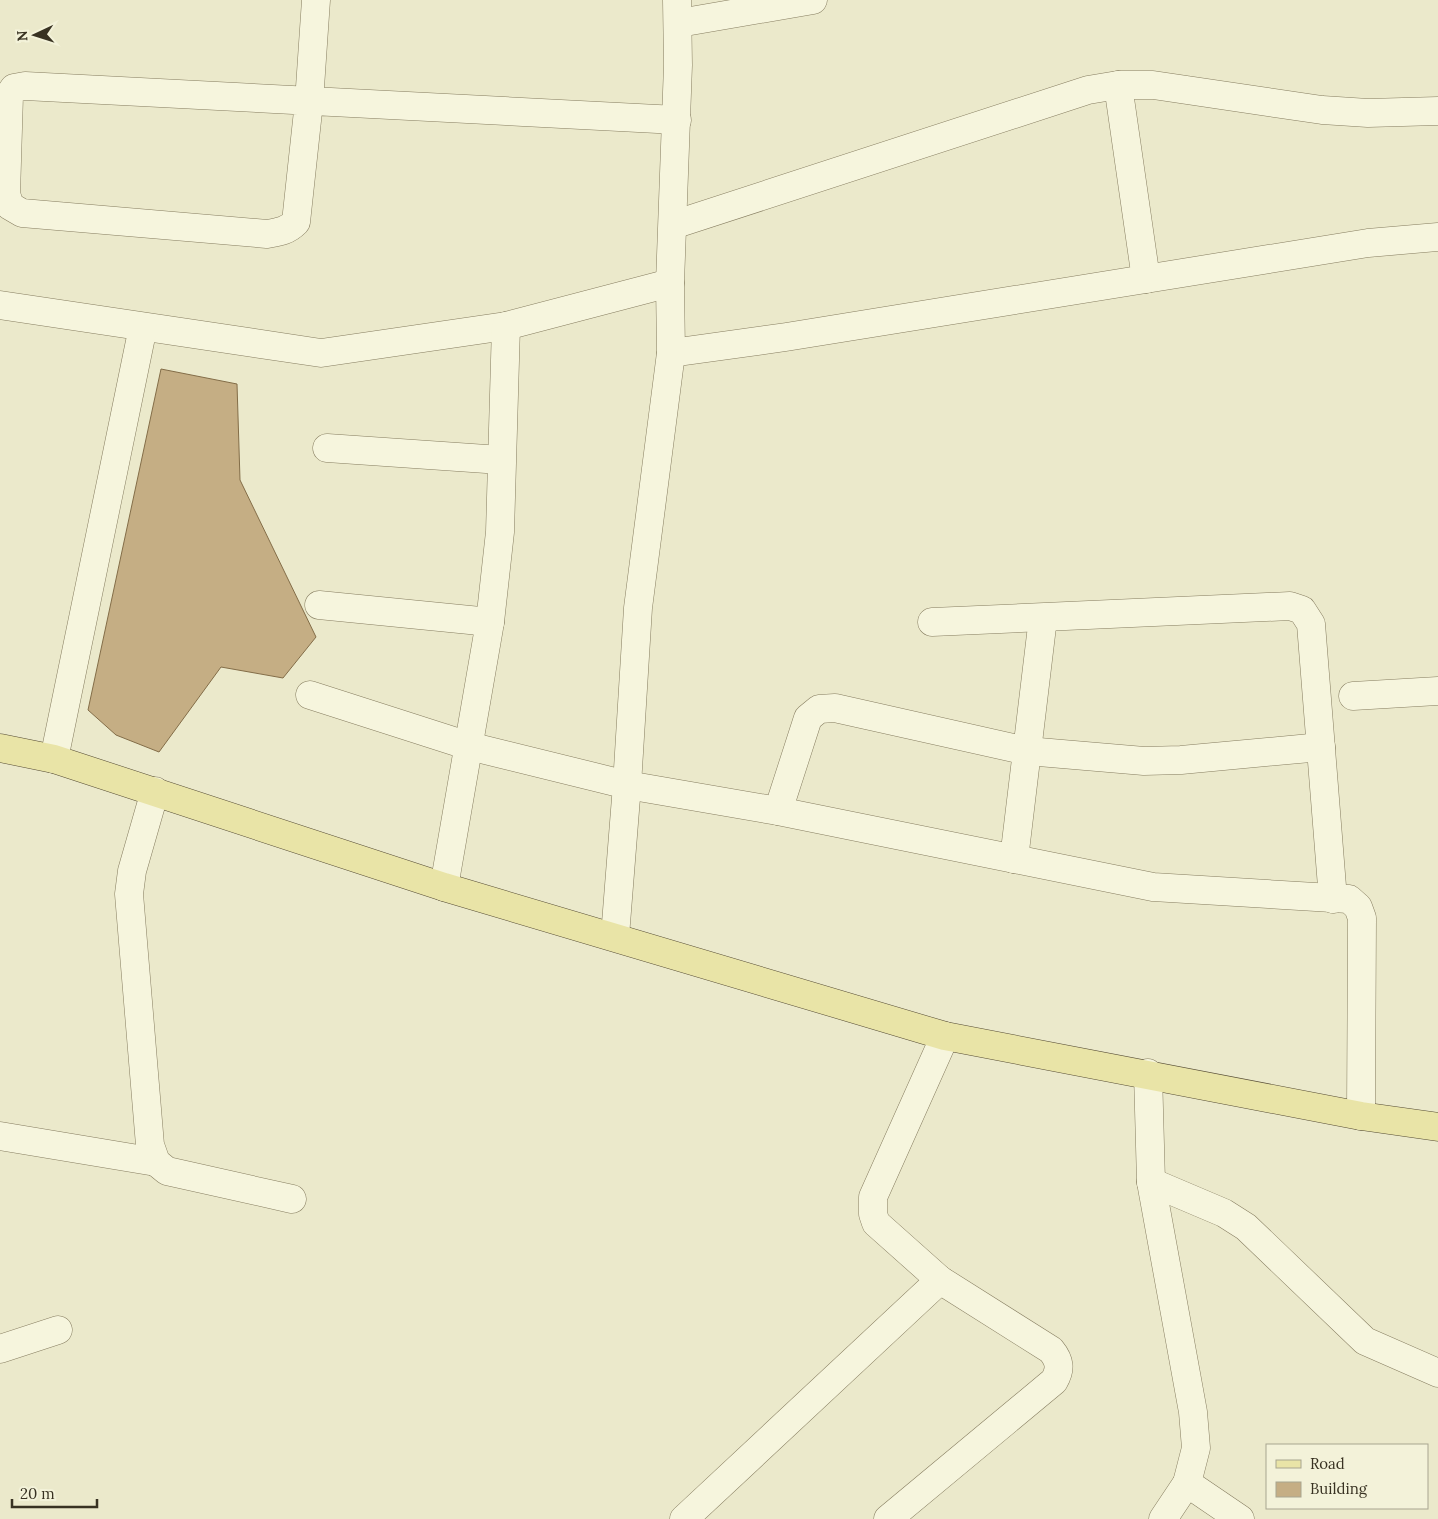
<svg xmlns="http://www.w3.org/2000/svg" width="1438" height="1519" viewBox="0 0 1438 1519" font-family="Lora,serif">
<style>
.building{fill:#c5ae84;stroke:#836d48}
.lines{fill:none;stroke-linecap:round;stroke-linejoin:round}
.minor-casing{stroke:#867d60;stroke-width:29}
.major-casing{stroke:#554b34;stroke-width:29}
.minor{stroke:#f6f5dd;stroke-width:28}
.major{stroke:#e9e4a7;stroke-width:28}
</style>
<rect width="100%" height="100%" fill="#ebe9cb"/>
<!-- building -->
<path class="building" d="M161 369 237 384 240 480 316 637 283 678 221 667 159 752 116 735 88 710Z"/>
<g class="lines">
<!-- minor casing -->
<g class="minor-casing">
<g id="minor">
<path d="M316 0 309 102 296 222C287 231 279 232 267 234L22 213 10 206 6 194 9 95 14 88 25 86 677 120"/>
<path d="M679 23 813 0"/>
<path d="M1118 85 1146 279"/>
<path d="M673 225 1088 90 1118 85H1153L1322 110 1368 113 1438 111"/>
<path d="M0 305 321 353 506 326 670 283"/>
<path d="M671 353 786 337 1368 243 1438 237"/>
<path d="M327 448 501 460"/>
<path d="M319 605 490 622"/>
<path d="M932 622 1290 606 1302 610 1311 624 1333 899"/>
<path d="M310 695 469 746 627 785 778 811 1153 887 1349 899 1358 907 1362 918 1361 1116"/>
<path d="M1353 696 1438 691"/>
<path d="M54 759 143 327"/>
<path d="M155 791 132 871 129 894 150 1145 156 1162 167 1171 292 1199"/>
<path d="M778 811 808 718 819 709 835 708 1027 751 1144 761 1181 760 1321 747"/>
<path d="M1014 859 1043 618"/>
<path d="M444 887 490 622 500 532 506 326"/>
<path d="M615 936 627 785 638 608 671 353 670 283 678 65 677 0"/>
<path d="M1148 1073 1151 1182 1193 1412 1196 1448 1187 1483 1240 1519"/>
<path d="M0 1136 156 1162"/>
<path d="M1151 1182 1224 1213 1246 1227 1365 1341 1438 1373"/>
<path d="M0 1349 58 1330"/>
<path d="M684 1519 940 1280"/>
<path d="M888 1519 1054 1381C1061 1369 1060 1361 1051 1350L940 1280 876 1223 873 1214V1197L945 1036"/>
<path d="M1163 1519 1187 1483"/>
</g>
</g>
<!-- major casing -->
<g class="major-casing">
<path id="major" d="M0 748 54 759 444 887 945 1036 1361 1116 1438 1127"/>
</g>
<!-- minor -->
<use href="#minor" class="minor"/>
<!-- major -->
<use href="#major" class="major"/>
</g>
<!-- legend -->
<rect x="1266" y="1444" width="162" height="65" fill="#f3f2d9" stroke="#a8a590"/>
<rect x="1276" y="1460" width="25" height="8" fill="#e9e4a7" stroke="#a8a590"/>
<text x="1310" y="1469" font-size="15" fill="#383222">Road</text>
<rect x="1276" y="1482" width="25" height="15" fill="#c5ae84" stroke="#a8a590"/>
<text x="1310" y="1494" font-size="15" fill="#383222">Building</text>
<!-- north arrow -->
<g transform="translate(35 35) rotate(266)" stroke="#f3f2d9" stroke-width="4" paint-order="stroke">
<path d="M0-4L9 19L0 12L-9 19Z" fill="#383222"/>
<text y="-8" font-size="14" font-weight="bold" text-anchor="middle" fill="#383222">N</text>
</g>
<!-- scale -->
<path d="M12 1499v8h85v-8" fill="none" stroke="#383222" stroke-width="2.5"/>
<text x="20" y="1499" font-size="15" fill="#383222" stroke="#f3f2d9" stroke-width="4" paint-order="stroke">20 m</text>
</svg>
